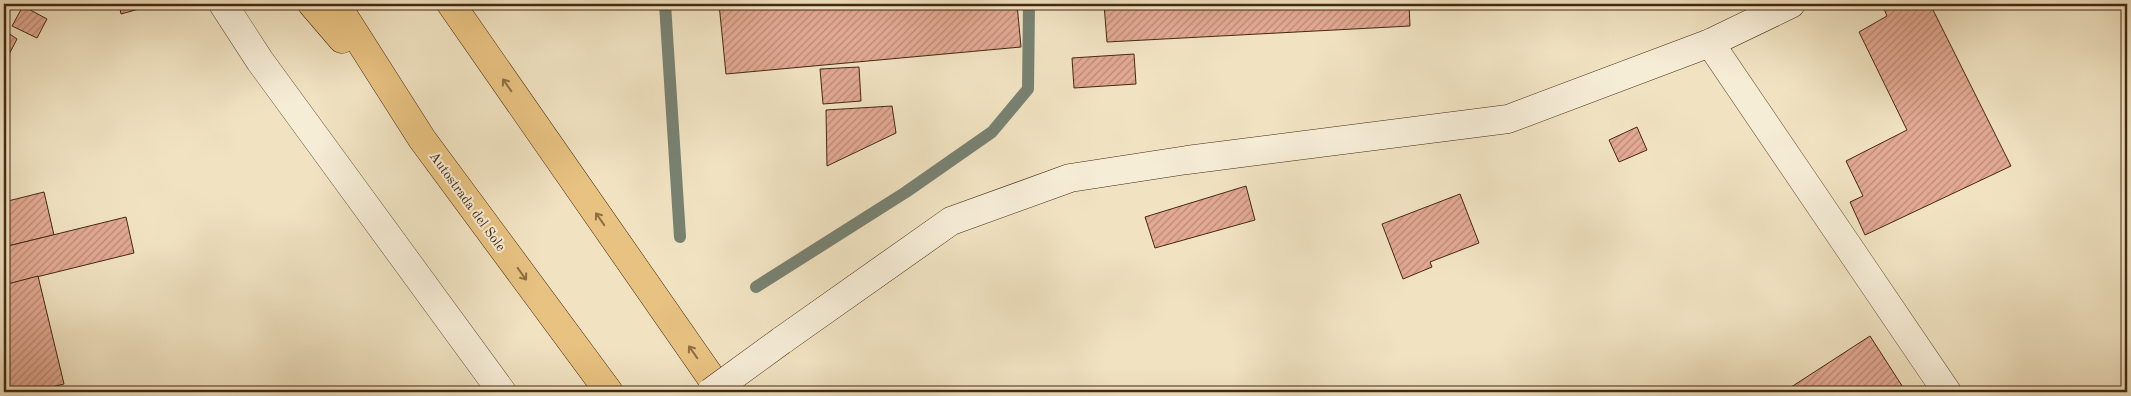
<svg xmlns="http://www.w3.org/2000/svg" width="2131" height="396" viewBox="0 0 2131 396" font-family="'Old Standard TT',serif">
<style>
.lines{fill:none;stroke-linecap:round;stroke-linejoin:round}
.stream{stroke:#788272;stroke-width:12}
.building{fill:url(#building-hatch);stroke:#442910}
.street-casing{stroke:#6f583c;stroke-width:29}
.secondary-casing{stroke:#442910;stroke-width:29}
.highway-casing{stroke:#442910;stroke-width:29}
.street{stroke:#f6edd7;stroke-width:28}
.secondary{stroke:#f6edd7;stroke-width:28}
.highway{stroke:#e8c281;stroke-width:28}
.secondary-bridge-casing{stroke:#442910;stroke-width:29;stroke-linecap:butt}
.secondary-bridge{stroke:#f6edd7;stroke-width:28}
.oneway{stroke:#8e6e43}
.labels{text-anchor:middle;stroke-width:4;stroke-linejoin:round;paint-order:stroke}
.street-label{font-size:14px;fill:#442910;stroke:#f6edd7}
</style>
<defs>
<pattern id="building-hatch" width="6" height="6" patternUnits="userSpaceOnUse" patternTransform="scale(1.25)"><rect width="6" height="6" fill="#e3a993"/><path d="M-1 1l2-2M0 6l6-6M5 7l2-2" fill="none" stroke="#ba8a77"/></pattern>
</defs>
<rect width="100%" height="100%" fill="#f1e3c2"/>
<filter id="stains"><feTurbulence type="fractalNoise" baseFrequency=".004" numOctaves="4"/><feColorMatrix values="0 0 0 0 .2 0 0 0 0 .09 0 0 0 0 .02 0 0 0 .5 -.17"/></filter>
<radialGradient id="worn" r=".72"><stop offset=".6" stop-color="#630" stop-opacity="0"/><stop offset="1" stop-color="#630" stop-opacity=".3"/></radialGradient>
<g class="lines">
<!-- stream -->
<g class="stream">
<path d="M665 4 680 237"/>
<path d="M756 287 906 192 992 132 1028 89 1029 4"/>
</g>
</g>
<!-- building -->
<g class="building">
<path d="M119 4H157L121 14Z"/>
<path d="M719 4H1017L1021 47 726 74Z"/>
<path d="M1104 4H1409L1410 26 1107 42Z"/>
<path d="M1882 4H1930L2011 166 1865 235 1850 202 1863 196 1846 161 1907 130 1859 32 1887 16Z"/>
<path d="M23 6 47 19 37 38 12 26Z"/>
<path d="M4 30 17 39 4 64Z"/>
<path d="M1134 54 1136 84 1074 88 1072 58Z"/>
<path d="M859 67 861 101 823 104 820 69Z"/>
<path d="M892 106 896 133 827 166 826 110Z"/>
<path d="M1637 127 1647 150 1619 162 1609 140Z"/>
<path d="M1246 186 1255 220 1155 248 1145 217Z"/>
<path d="M44 192 54 235 8 246 4 227V202Z"/>
<path d="M1460 194 1479 243 1430 262 1432 267 1403 279 1382 224Z"/>
<path d="M126 217 134 253 4 285V247Z"/>
<path d="M38 276 64 384 31 392H4V285Z"/>
<path d="M1870 336 1906 392H1786L1785 391Z"/>
</g>
<g class="lines">
<!-- street casing -->
<g class="street-casing">
<g id="street">
<path d="M223 4 260 61 502 392"/>
<path d="M1710 43 1947 392"/>
</g>
</g>
<!-- secondary casing -->
<g class="secondary-casing">
<path id="secondary" d="M781 341 951 221 1070 178 1187 160 1508 119 1710 43 1791 4"/>
</g>
<!-- highway casing -->
<g class="highway-casing">
<g id="highway">
<path d="M312 4 342 39"/>
<path d="M336 4 422 139 609 392"/>
<path d="M451 4 721 392"/>
</g>
</g>
<!-- street -->
<use href="#street" class="street"/>
<!-- secondary -->
<use href="#secondary" class="secondary"/>
<!-- highway -->
<use href="#highway" class="highway"/>
<!-- secondary-bridge casing -->
<g class="secondary-bridge-casing">
<path id="secondary-bridge" d="M711 392 781 341"/>
</g>
<!-- secondary-bridge -->
<use href="#secondary-bridge" class="secondary-bridge"/>
</g>
<!-- one-way arrows -->
<defs><path id="oneway-shaft" d="M-6 0H5M1.5-3L5.5 0L1.5 3" fill="none" stroke-width="1.6" stroke-linecap="round" stroke-linejoin="round" transform="scale(1.25)"/></defs>
<g class="oneway">
<use href="#oneway-shaft" transform="translate(507 85) rotate(-125)"/>
<use href="#oneway-shaft" transform="translate(600 219) rotate(-125)"/>
<use href="#oneway-shaft" transform="translate(522 274) rotate(54)"/>
<use href="#oneway-shaft" transform="translate(693 352) rotate(-125)"/>
</g>
<g class="labels">
<!-- street labels -->
<g class="street-label">
<text transform="translate(468 201) rotate(54)" y="5">Autostrada del Sole</text>
</g>
</g>
<!-- margin -->
<rect width="2131" height="396" fill="none" stroke="#f1e3c2" stroke-width="20"/>
<rect x="5" y="5" width="2121" height="386" fill="none" stroke="#442910" stroke-width="2.5"/>
<rect x="10" y="10" width="2111" height="376" fill="none" stroke="#442910"/>
<rect width="100%" height="100%" filter="url(#stains)"/>
<rect width="100%" height="100%" fill="url(#worn)"/>
</svg>
